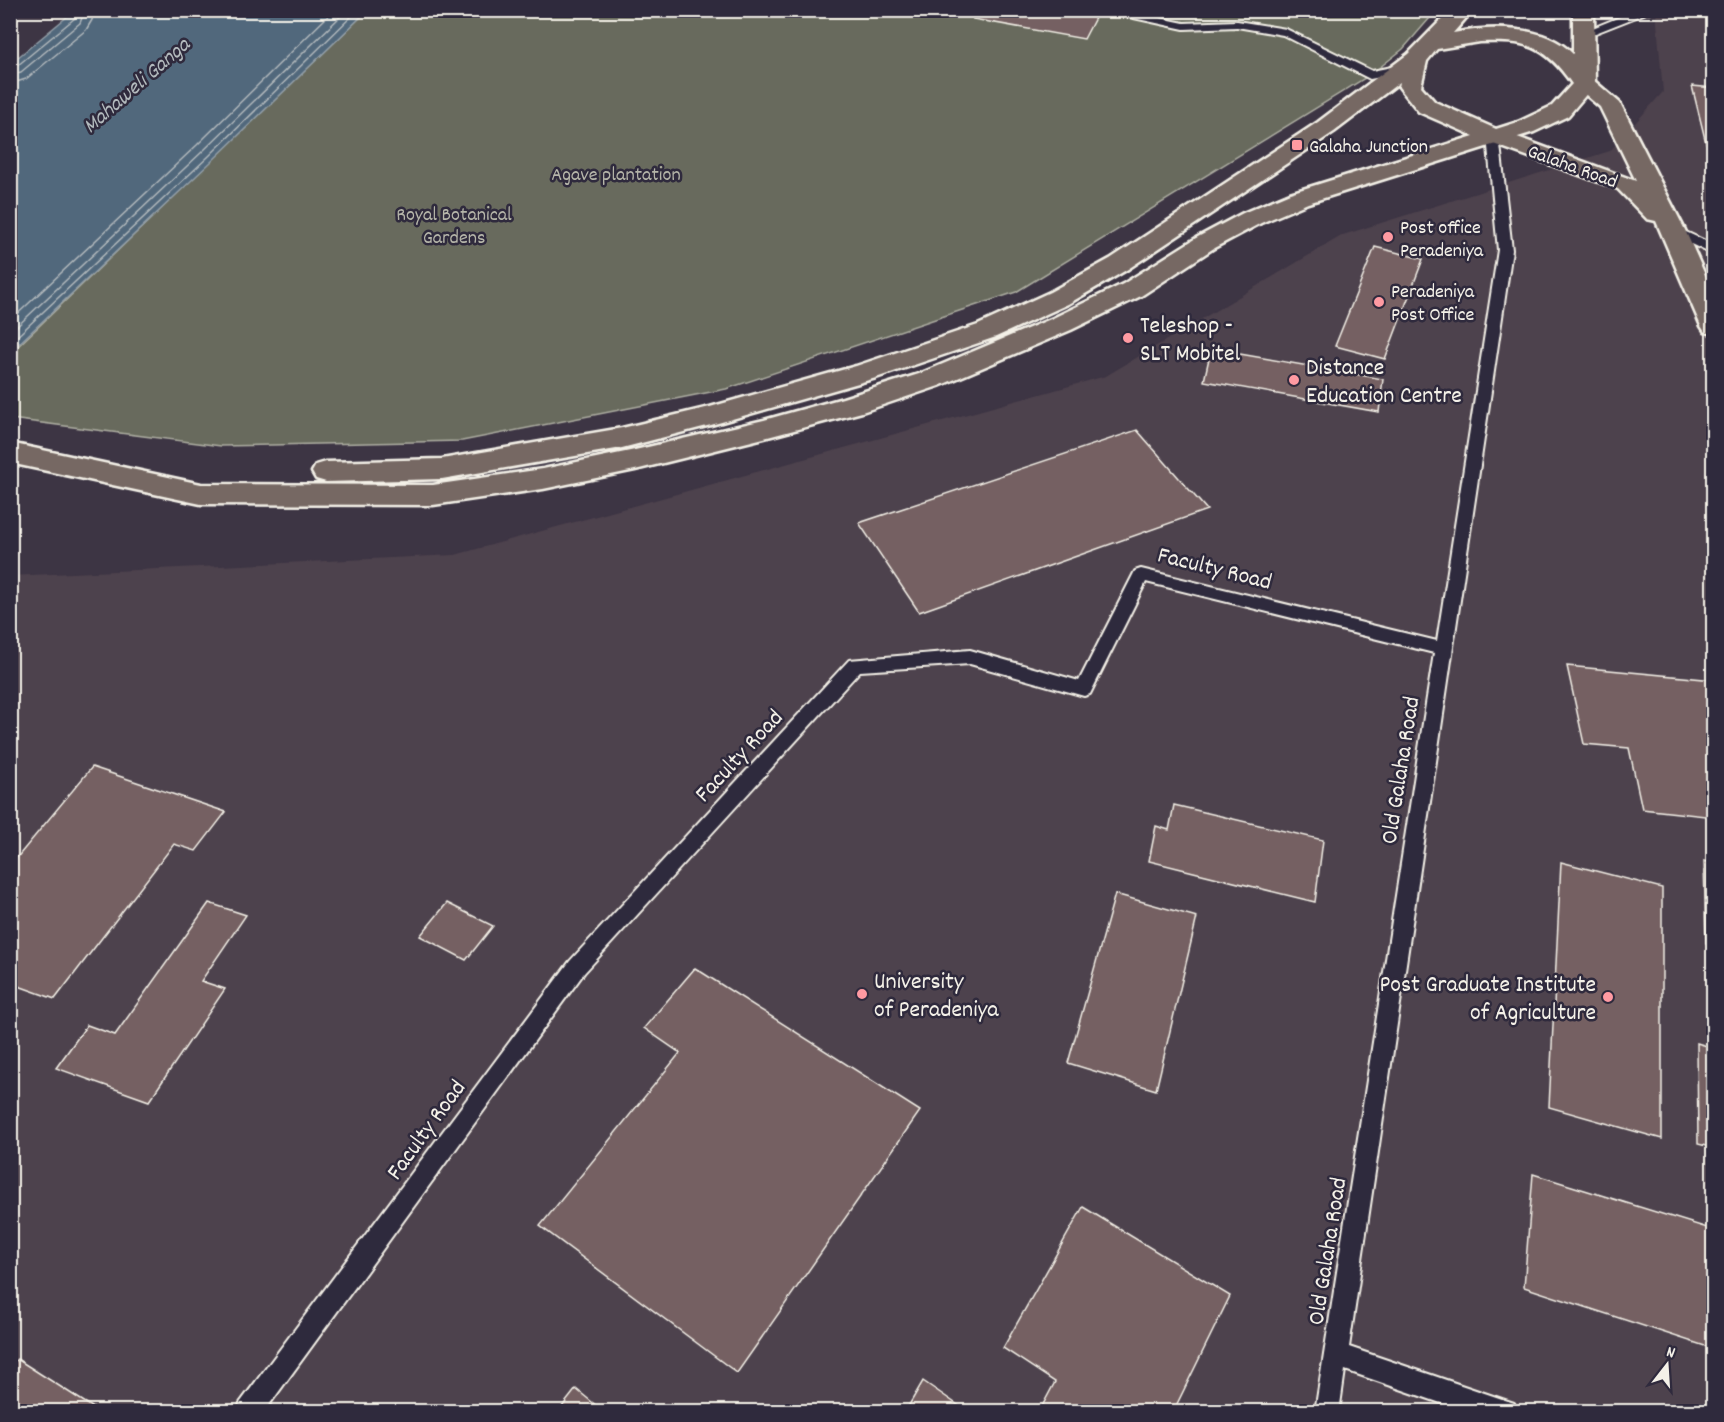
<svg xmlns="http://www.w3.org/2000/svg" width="1724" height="1422" viewBox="0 0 1724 1422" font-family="Dekko,sans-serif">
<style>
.built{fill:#4e424d}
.green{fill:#676b5d;stroke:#aeaea2;stroke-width:1.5}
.water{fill:#51677c;stroke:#929ea7;stroke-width:1.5}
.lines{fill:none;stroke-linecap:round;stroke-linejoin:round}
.shore{stroke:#b3babd;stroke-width:1.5}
.building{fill:#756062;stroke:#f4f1e8;stroke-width:1.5}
.service-casing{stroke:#f4f1e8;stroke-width:4}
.primary-casing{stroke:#f4f1e8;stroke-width:5}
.trunk-casing{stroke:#f4f1e8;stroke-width:5}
.service{fill:#2f2a3d;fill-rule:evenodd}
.primary{fill:#766864;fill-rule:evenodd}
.trunk{fill:#766864;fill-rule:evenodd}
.poi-dot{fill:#ff9aa2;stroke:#2f2a3d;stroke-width:2}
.labels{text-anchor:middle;stroke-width:5;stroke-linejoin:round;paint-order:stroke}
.far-poi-label{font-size:20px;fill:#f4f1e8;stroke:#2f2a3d;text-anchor:start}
.far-street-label{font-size:20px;fill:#f4f1e8;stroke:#2f2a3d}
.far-park-label{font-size:20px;fill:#b5b5a9;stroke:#2f2a3d}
.far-water-label{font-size:22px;font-style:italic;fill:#b3babd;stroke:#2f2a3d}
.poi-label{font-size:24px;fill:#f4f1e8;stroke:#2f2a3d;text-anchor:start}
.street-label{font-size:24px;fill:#f4f1e8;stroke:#2f2a3d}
</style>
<rect width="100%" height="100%" fill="#3d3544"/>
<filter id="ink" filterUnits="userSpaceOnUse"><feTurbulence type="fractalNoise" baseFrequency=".0167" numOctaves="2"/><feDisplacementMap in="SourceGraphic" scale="12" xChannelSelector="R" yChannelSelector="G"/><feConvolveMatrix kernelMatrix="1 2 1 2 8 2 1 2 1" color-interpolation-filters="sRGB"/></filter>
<g filter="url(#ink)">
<!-- built -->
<path class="built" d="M1656 11H1713V1411H11L10 576 455 555 1106 376 1343 235 1610 151 1663 92Z"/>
<!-- green -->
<path class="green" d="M367 11H1436L1403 49 1370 75 1016 292 726 389 462 441 221 446 11 419V353Z"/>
<!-- water -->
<path class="water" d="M74 11H367L212 161 11 351V63Z"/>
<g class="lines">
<!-- shore -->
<g class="shore">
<path d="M10 68 17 66 75 18 77 10"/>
<path d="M10 75 21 72 80 23 85 10"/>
<path d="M10 84 26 79 86 30 92 20 94 10"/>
<path d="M10 321 197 145 334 10"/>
<path d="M10 333 203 151 347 10"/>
<path d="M10 343 208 157 358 10"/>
</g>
</g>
<!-- building -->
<g class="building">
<path d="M978 10H1077L1097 14 1084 39 973 19Z"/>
<path d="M1692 86 1714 88V144L1706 143Z"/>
<path d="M1375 247 1423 259 1385 359 1335 346Z"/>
<path d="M1211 349 1383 379 1379 412 1204 381Z"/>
<path d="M1137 430 1207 510 919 612 859 523Z"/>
<path d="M1567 666 1714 680V817L1642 809 1629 748 1584 744Z"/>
<path d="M92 767 226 812 196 851 174 844 55 999 10 983V866Z"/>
<path d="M1174 805 1323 840 1315 902 1149 861 1156 826 1169 830Z"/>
<path d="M1704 861 1714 863V945L1706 943Z"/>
<path d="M1561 862 1662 888V1139L1549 1107Z"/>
<path d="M1115 894 1197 917 1156 1090 1068 1063Z"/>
<path d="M209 903 246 915 201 981 225 989 149 1101 56 1068 87 1025 115 1035Z"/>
<path d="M447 903 493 926 466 960 420 936Z"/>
<path d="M695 968 920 1111 737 1373 540 1226 680 1053 644 1028Z"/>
<path d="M1697 1043 1714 1048V1148L1698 1144Z"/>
<path d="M1533 1174 1714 1230V1349L1524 1287Z"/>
<path d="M1083 1207 1230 1296 1173 1412H1039L1055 1382 1003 1348Z"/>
<path d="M17 1359 100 1412H10V1368Z"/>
<path d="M923 1381 968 1412H905Z"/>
<path d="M576 1389 604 1412H558Z"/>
</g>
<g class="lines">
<!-- service casing -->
<g class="service-casing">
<g id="service">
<path d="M1097 10H1122L1184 23 1237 21 1286 29 1372 71 1402 65 1408 69 1406 72 1370 79 1283 35 1237 27 1184 29Z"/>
<path d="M1637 10H1654L1588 36 1584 38 1578 34Z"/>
<path d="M1493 132 1499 136 1512 250 1349 1347 1505 1400 1514 1403 1517 1412H1467L1345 1370 1339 1412H1315L1434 653 1146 582 1090 694 1084 696 970 664 860 671 584 973 264 1412H237L240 1403 570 961 849 660 970 650 1079 681 1133 575 1135 571 1141 569 1437 641 1498 250 1487 136Z"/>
<path d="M1673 226 1714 245V255L1668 233 1666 230 1668 227Z"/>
</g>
</g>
<!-- primary casing -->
<g class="primary-casing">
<path id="primary" d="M1584 77 1592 79 1620 103 1685 230 1714 295V334L1705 332 1701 326 1656 221 1647 219 1618 189 1485 141 1481 136 1485 131 1493 129 1501 131 1636 181 1600 107 1573 84 1576 79Z"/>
</g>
<!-- trunk casing -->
<g class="trunk-casing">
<path id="trunk" d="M1451 10H1473L1453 33C1490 26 1544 24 1573 54V10H1594L1595 84 1568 116 1534 132 1308 203 1261 223 1214 248 1141 296 1071 330 939 386 862 412 764 438 635 470 543 489 433 505 201 504 10 463V443L201 484 433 485 543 469 635 450 764 420 843 398 919 374 1053 318 1123 284 1196 238 1243 213 1290 193 1474 136 1419 112 1399 87 1400 82 1334 132 1128 269 1068 304 996 337 876 378 711 425 622 448 442 479 326 482 316 479 312 472 316 465 326 462 442 459 622 428 710 407 856 366 978 325 1050 292 1110 259 1318 122 1408 54ZM1480 42C1526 40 1545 45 1572 84L1552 106 1518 122 1496 129 1435 102 1421 86 1427 61 1437 49Z"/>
</g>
<!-- service -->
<use href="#service" class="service"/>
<!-- primary -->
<use href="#primary" class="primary"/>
<!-- trunk -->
<use href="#trunk" class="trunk"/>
</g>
</g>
<!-- markers -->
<g class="poi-dot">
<rect x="1291" y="139" width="12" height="12" rx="3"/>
<circle cx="1388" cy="237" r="6"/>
<circle cx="1379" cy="302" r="6"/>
<circle cx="1128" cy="338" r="6"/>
<circle cx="1294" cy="380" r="6"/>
<circle cx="862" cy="994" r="6"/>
<circle cx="1608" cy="997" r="6"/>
</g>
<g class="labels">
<!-- far-poi labels -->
<g class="far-poi-label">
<text x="1309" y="152">Galaha Junction</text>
<text x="1400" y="233">Post office<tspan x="1400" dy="23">Peradeniya</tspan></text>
<text x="1391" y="297">Peradeniya<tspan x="1391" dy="23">Post Office</tspan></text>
</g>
<!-- far-street labels -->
<g class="far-street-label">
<text transform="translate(1573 165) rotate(20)" y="7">Galaha Road</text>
</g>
<!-- far-park labels -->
<g class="far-park-label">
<text x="616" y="180">Agave plantation</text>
<text x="454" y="220">Royal Botanical<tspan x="454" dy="23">Gardens</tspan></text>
</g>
<!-- far-water labels -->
<g class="far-water-label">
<text transform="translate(135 84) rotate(-41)" y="8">Mahaweli Ganga</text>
</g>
<!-- poi labels -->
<g class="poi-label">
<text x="1140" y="332">Teleshop -<tspan x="1140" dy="28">SLT Mobitel</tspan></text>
<text x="1306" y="374">Distance<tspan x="1306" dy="28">Education Centre</tspan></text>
<text x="874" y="988">University<tspan x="874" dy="28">of Peradeniya</tspan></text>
<text x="1596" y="991" text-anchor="end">Post Graduate Institute<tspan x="1596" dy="28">of Agriculture</tspan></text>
</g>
<!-- street labels -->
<g class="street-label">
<text transform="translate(1215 567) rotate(14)" y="8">Faculty Road</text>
<text transform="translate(738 755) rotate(-47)" y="8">Faculty Road</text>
<text transform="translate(1399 770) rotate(-81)" y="8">Old Galaha Road</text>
<text transform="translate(425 1129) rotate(-54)" y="8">Faculty Road</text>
<text transform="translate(1326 1251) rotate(-81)" y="8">Old Galaha Road</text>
</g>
</g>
<!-- margin -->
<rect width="1724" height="1422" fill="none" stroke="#2f2a3d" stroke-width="36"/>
<rect x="18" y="18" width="1688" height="1386" fill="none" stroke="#f4f1e8" stroke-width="2" filter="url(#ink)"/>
<!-- north arrow -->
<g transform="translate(1667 1365) rotate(17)" stroke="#2f2a3d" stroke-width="4.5" paint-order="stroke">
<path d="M0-4.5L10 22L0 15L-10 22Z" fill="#f4f1e8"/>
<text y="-9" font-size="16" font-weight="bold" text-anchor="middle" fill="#f4f1e8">N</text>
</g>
</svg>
